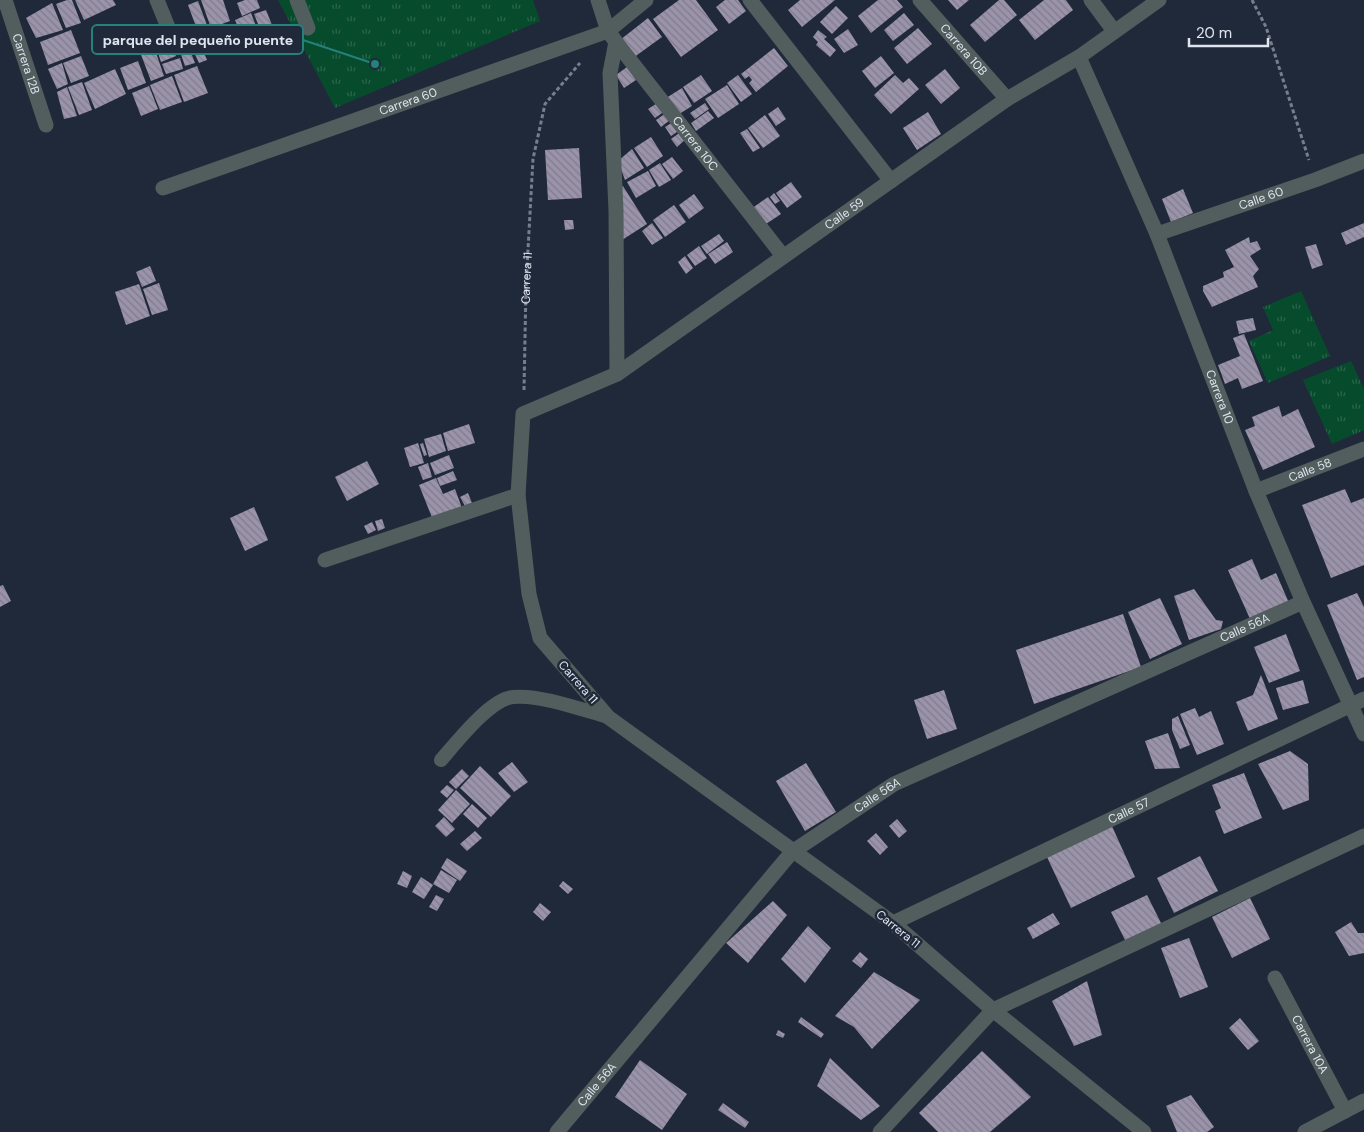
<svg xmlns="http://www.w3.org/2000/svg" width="1364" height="1132" viewBox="0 0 1364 1132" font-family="'DM Sans',sans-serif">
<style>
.grass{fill:url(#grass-tufts)}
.building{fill:url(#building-back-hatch)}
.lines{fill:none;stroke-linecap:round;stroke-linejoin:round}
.path{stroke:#767e8c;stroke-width:3;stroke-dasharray:4 2.5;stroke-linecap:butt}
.lane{stroke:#525d5d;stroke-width:14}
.street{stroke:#525d5d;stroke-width:15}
.labels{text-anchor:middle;stroke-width:5;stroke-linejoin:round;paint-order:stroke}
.street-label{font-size:12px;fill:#dfe5f0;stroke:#202939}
.leader{fill:none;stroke:#24817b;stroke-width:2}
.callout-dot{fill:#24817b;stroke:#202939;stroke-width:2}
.callout{fill:#202939;stroke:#24817b;stroke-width:2}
.callout-label{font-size:14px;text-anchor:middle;font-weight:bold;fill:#dfe5f0}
</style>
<defs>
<pattern id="grass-tufts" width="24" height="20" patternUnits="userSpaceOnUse" patternTransform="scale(1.25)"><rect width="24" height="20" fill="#074b2d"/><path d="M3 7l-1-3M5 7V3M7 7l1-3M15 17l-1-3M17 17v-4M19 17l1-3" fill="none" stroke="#2b654c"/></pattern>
<pattern id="building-back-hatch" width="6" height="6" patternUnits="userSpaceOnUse" patternTransform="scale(1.25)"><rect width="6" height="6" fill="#9a93a9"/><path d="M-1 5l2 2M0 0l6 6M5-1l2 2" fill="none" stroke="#807c8c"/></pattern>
</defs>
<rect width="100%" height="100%" fill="#202939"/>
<!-- grass -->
<g class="grass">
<path d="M278 0H533L540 21 335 108Z"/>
<path d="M1301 291 1330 356 1268 383 1249 341 1273 330 1263 307Z"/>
<path d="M1351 361 1364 389V430L1332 444 1303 380Z"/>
</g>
<!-- building -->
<g class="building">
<path d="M67 0H72L81 23 66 28 56 4Z"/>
<path d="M75 0H113L116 5 84 20Z"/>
<path d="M201 0H223L230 21 211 28Z"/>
<path d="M245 0H257L260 8 242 16 237 3Z"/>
<path d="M679 0H696L718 30 681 57 653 19Z"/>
<path d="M725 0H738L746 11 729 24 716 7Z"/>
<path d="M800 0H835L802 27 788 10Z"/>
<path d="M878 0H897L903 7 871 33 858 16Z"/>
<path d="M948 0H969L957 10Z"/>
<path d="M999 0H1004L1017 15 985 42 970 25Z"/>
<path d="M1044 0H1066L1073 10 1035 40 1019 20Z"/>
<path d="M198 1 208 28 198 32 188 5Z"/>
<path d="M52 3 63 30 36 38 26 18Z"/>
<path d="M836 6 848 18 832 34 820 22Z"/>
<path d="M266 10 272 25 260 29 254 14Z"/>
<path d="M251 13 261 39 246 45 235 20Z"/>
<path d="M904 13 914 25 893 41 884 30Z"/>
<path d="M648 18 662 37 633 58 620 40Z"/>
<path d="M230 26 238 47 216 55 209 33Z"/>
<path d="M918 28 932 44 907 64 894 48Z"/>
<path d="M848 29 858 45 844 53 834 39Z"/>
<path d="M71 30 80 53 48 65 40 42Z"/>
<path d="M818 30 827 37 824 39 836 50 830 57 816 45 818 42 813 37Z"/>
<path d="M197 35 207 60 199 63 188 39Z"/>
<path d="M186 40 195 63 185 66 177 43Z"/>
<path d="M173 45 176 56 161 62 157 50Z"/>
<path d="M154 47 164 76 151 81 140 52Z"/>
<path d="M774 48 788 66 756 92 749 83 752 80 749 76 745 79 741 74Z"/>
<path d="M81 56 89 76 71 83 63 63Z"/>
<path d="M881 56 894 73 875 88 862 71Z"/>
<path d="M180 58 183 69 166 74 162 64Z"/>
<path d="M138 61 146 83 128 90 120 68Z"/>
<path d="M62 63 68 84 57 89 48 69Z"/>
<path d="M197 66 208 93 184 102 174 75Z"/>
<path d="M627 67 636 80 624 88 616 75Z"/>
<path d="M115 69 126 94 95 109 84 83Z"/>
<path d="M945 69 960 88 941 104 925 85Z"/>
<path d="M701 75 712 91 694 103 683 87Z"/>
<path d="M738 75 752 94 741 102 727 83Z"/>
<path d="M895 75 903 83 909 78 919 89 891 114 874 95Z"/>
<path d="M172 76 182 102 160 110 150 85Z"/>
<path d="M82 82 92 110 79 115 68 87Z"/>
<path d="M727 85 739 104 718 118 705 99Z"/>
<path d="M149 86 158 109 141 116 132 93Z"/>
<path d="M67 87 77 116 64 119 57 92Z"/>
<path d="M682 88 692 106 676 116 663 100Z"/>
<path d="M659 102 665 111 655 118 648 109Z"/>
<path d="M705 103 709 109 695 119 690 113Z"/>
<path d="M778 107 786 119 776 126 768 114Z"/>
<path d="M708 111 714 118 696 131 691 123Z"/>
<path d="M928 112 941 134 917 150 903 128Z"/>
<path d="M666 113 670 120 661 127 656 120Z"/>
<path d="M765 115 780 136 763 148 748 128Z"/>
<path d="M673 122 680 130 671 136 665 127Z"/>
<path d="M747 129 760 148 753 152 740 133Z"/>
<path d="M682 131 687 138 677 147 671 139Z"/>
<path d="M651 137 663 156 647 167 634 148Z"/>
<path d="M579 148 582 198 548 200 545 150Z"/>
<path d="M632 149 644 168 625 180 618 161Z"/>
<path d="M672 157 683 171 673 179 662 164Z"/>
<path d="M660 163 671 180 659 187 649 170Z"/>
<path d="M648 171 656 186 636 198 627 182Z"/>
<path d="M791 182 802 197 787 208 776 193Z"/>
<path d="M623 186 647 224 622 240 618 189Z"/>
<path d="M1183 189 1193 213 1171 222 1162 199Z"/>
<path d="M774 193 780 201 775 204 770 197Z"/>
<path d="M694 194 704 208 689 219 679 205Z"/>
<path d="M768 197 781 214 763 226 751 209Z"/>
<path d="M674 205 686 222 665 237 653 220Z"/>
<path d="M564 220H573L574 229 565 230Z"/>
<path d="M652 223 663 238 652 245 642 231Z"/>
<path d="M1364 223V237L1346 245 1341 233Z"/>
<path d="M719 234 724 241 707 254 701 246Z"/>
<path d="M1249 237 1250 243 1257 241 1261 249 1250 256 1259 269 1253 276 1258 287 1212 307 1203 291V286L1224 277 1223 272 1234 267 1225 250Z"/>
<path d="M727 242 733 252 715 264 708 254Z"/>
<path d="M1316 244 1323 265 1312 269 1305 247Z"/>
<path d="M699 246 707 258 695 266 687 255Z"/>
<path d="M685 256 693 268 686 274 678 262Z"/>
<path d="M150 266 156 281 142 287 136 272Z"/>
<path d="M159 283 168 310 152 315 143 289Z"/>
<path d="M139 284 150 316 126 325 115 292Z"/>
<path d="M1253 318 1256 330 1239 334 1236 321Z"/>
<path d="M1244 334 1263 381 1242 389 1238 378 1225 384 1218 365 1240 356 1233 338Z"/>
<path d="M1279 406 1282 417 1298 409 1315 447 1263 470 1245 430 1255 426 1252 417Z"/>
<path d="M469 424 475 443 448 451 443 433Z"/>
<path d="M441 434 446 451 429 457 424 439Z"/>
<path d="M418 443 424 463 410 467 404 448Z"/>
<path d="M423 443 427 455 424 456 420 444Z"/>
<path d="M449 455 454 468 435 475 430 463Z"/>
<path d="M367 461 379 484 347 501 335 477Z"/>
<path d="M428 463 432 477 423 480 418 467Z"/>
<path d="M453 471 457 480 440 486 437 478Z"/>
<path d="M436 478 443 494 455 489 462 508 433 520 419 485Z"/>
<path d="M1345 489 1351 503 1364 498V565L1331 578 1302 505Z"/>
<path d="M468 493 472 503 465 506 460 497Z"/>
<path d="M254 507 268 540 245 551 230 518Z"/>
<path d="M382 519 385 528 378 531 375 521Z"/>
<path d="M372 522 376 530 368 534 364 526Z"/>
<path d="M1252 559 1261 580 1276 573 1289 603 1251 621 1228 570Z"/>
<path d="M3 585 11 601 0 607V586Z"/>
<path d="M1194 589 1216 620 1223 621 1221 629 1189 640 1174 596Z"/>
<path d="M1357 593 1364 607V677L1357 680 1327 605Z"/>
<path d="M1160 598 1182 644 1150 659 1128 612Z"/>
<path d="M1123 614 1141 667 1034 704 1016 650Z"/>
<path d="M1286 634 1300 671 1269 683 1254 647Z"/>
<path d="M1261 675 1278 719 1248 731 1236 702 1253 695Z"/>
<path d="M1303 680 1309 703 1283 710 1276 688Z"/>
<path d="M944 690 957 729 927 739 914 700Z"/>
<path d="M1195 708 1199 717 1211 711 1224 744 1197 755 1180 714Z"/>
<path d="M1178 716 1190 745 1180 749 1172 730V719Z"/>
<path d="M1168 733 1180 768 1155 769 1145 741Z"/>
<path d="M1290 751 1308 764 1309 800 1283 810 1258 764Z"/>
<path d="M512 762 528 782 514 792 498 773Z"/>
<path d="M806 763 836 812 805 831 776 781Z"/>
<path d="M480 766 511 796 491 817 460 788Z"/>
<path d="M462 769 469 776 456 789 449 782Z"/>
<path d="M1244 773 1262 818 1224 834 1215 811 1221 808 1212 785Z"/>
<path d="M447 785 454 790 447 798 440 792Z"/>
<path d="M456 790 470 804 452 823 438 810Z"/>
<path d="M472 804 487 818 478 828 463 814Z"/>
<path d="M444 817 455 829 446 837 435 826Z"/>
<path d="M897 819 907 831 899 838 889 826Z"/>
<path d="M1111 824 1135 877 1071 908 1046 855Z"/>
<path d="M475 831 482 838 467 851 460 844Z"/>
<path d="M876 833 888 847 880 855 867 841Z"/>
<path d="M1200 856 1218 891 1174 913 1157 878Z"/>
<path d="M447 858 467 871 460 881 441 868Z"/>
<path d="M441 870 457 880 449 893 433 884Z"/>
<path d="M403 871 412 876 407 888 397 884Z"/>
<path d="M421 877 433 885 424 899 412 892Z"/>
<path d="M563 881 573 889 568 894 559 886Z"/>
<path d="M436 895 444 899 437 911 429 907Z"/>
<path d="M1147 895 1163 927 1127 944 1111 912Z"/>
<path d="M1250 898 1270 939 1232 958 1212 917Z"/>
<path d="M773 901 787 915 748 963 726 943Z"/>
<path d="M540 903 551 912 543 921 533 912Z"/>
<path d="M1053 913 1060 924 1033 939 1027 928Z"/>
<path d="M1351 922 1358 933H1364V953L1349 956 1335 932Z"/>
<path d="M808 926 831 948 805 983 781 959Z"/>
<path d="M1189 938 1208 987 1180 998 1161 948Z"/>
<path d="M860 952 868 959 861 968 852 961Z"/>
<path d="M874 972 920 1000 872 1049 854 1027 835 1016Z"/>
<path d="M1087 981 1102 1035 1074 1046 1052 1001Z"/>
<path d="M801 1017 824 1034 821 1038 798 1022Z"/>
<path d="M1240 1018 1259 1041 1248 1050 1229 1028Z"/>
<path d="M778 1030 785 1034 783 1038 776 1035Z"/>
<path d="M982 1051 1031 1097 990 1132H938L919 1113Z"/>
<path d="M830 1058 880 1106 861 1120 817 1086Z"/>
<path d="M640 1060 687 1094 662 1130 615 1097Z"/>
<path d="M1191 1095 1214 1127 1207 1132H1177L1166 1106Z"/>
<path d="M723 1103 749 1122 745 1128 718 1110Z"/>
</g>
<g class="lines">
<!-- path -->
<g class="path">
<path d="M1252 0 1266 27 1309 160"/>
<path id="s1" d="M524 390 526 286 533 159 545 104 580 63"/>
</g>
<!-- lane -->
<path class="lane" d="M441 760C456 743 490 699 513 697 539 694 583 710 608 717"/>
<!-- street -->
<g class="street">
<path d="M157 0 172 37"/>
<path d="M297 0 308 28"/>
<path id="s2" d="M598 0 608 31 616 42 783 256"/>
<path d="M750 0 891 181"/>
<path id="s3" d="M920 0 1007 99"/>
<path d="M1091 0 1114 31"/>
<path id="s4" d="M6 3 46 125"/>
<path d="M616 42 610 73 616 211 617 374"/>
<path id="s5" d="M1079 57 1157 234 1256 491 1303 602 1364 734"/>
<path id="s6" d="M163 188 608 31 646 0"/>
<path id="s7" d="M1157 234 1315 180 1364 161"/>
<path id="s8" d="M1256 491 1364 449"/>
<path d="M325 560 518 495"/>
<path id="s9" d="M893 923 1364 699"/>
<path id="s10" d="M1275 978 1345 1111"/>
<path id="s11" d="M557 1132 792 852 894 784 1303 602"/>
<path d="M880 1132 993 1010 1364 836"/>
<path id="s12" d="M1144 1132 993 1010 893 923 608 717 540 638 529 594 518 495 523 414 617 374 1007 99 1079 57 1159 0"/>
<path d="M1305 1132 1364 1101"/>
</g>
</g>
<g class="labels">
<!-- street labels -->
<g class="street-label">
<text dy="4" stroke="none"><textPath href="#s3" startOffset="66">Carrera 10B</textPath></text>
<text dy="4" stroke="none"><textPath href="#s4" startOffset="64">Carrera 12B</textPath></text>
<text dy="4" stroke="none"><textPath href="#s6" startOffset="260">Carrera 60</textPath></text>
<text dy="4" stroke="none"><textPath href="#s2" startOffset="175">Carrera 10C</textPath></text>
<text dy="4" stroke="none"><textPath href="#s7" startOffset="110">Calle 60</textPath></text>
<text dy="4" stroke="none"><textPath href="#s12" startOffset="1389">Calle 59</textPath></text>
<text dy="4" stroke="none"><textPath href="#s1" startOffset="112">Carrera 11</textPath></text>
<text dy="4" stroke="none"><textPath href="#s5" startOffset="368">Carrera 10</textPath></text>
<text dy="4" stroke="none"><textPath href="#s8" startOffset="58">Calle 58</textPath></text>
<text dy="4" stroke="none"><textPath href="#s11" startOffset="872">Calle 56A</textPath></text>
<text transform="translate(578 682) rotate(49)" y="4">Carrera 11</text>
<text dy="4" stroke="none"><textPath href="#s11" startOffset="468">Calle 56A</textPath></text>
<text dy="4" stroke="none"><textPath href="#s9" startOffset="261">Calle 57</textPath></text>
<text transform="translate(898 929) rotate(39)" y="4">Carrera 11</text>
<text dy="4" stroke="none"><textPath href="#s10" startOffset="75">Carrera 10A</textPath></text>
<text dy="4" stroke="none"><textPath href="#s11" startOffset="62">Calle 56A</textPath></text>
</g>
</g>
<!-- callouts -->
<path class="leader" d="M375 64L303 40"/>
<circle class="callout-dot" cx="375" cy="64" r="5"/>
<rect class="callout" x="92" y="25" width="211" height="29" rx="5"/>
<g class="callout-label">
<text x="198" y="45">parque del pequeño puente</text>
</g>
<!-- scale -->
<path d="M1189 38v8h79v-8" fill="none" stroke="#dfe5f0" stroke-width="2.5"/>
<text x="1196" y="38" font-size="15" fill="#dfe5f0" stroke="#202939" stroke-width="4" paint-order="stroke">20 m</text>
</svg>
